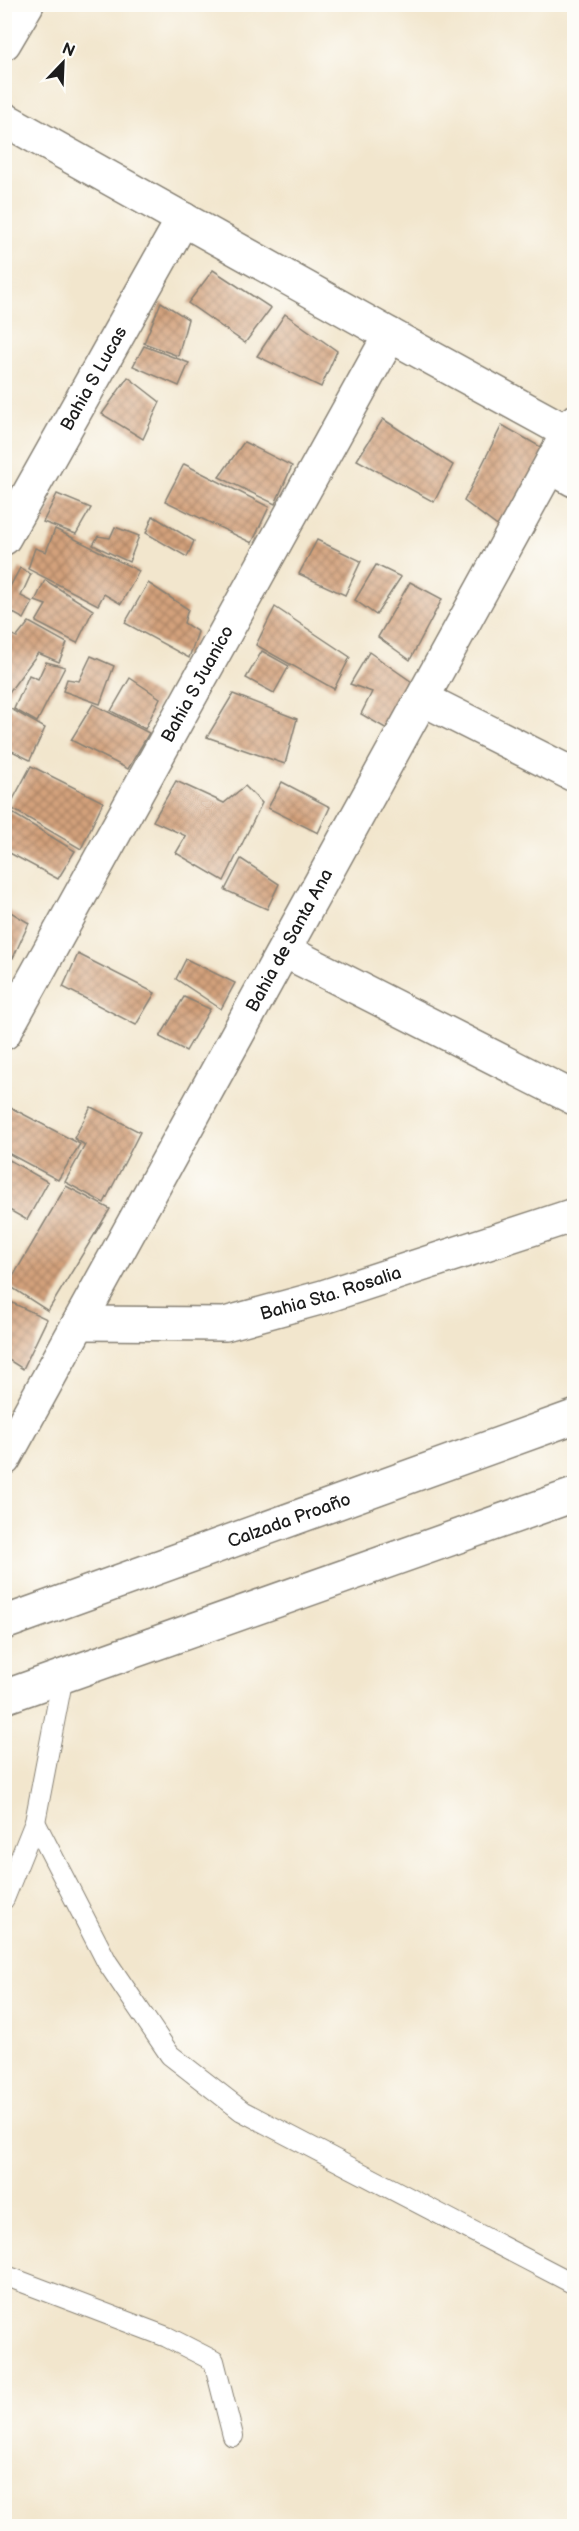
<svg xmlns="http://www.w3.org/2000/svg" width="579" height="2531" viewBox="0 0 579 2531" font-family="'Balsamiq Sans',sans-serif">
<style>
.building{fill:url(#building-cross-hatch)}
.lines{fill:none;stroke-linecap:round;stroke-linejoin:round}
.lane-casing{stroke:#878174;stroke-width:22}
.street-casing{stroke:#878174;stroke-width:36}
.secondary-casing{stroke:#878174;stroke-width:36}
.lane{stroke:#fff;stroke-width:20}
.street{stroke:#fff;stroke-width:33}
.secondary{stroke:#fff;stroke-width:33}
.labels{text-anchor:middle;stroke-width:4.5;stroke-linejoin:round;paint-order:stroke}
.street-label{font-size:18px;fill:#1c1c1c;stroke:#fdfcf7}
</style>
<defs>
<pattern id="building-cross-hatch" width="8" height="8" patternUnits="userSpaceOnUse" patternTransform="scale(1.5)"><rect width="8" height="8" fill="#d3a17b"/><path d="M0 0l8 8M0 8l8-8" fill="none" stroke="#aa8264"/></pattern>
</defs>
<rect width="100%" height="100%" fill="#fdfcf7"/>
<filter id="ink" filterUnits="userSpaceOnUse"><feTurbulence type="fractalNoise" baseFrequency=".0167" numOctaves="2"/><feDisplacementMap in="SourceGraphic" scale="12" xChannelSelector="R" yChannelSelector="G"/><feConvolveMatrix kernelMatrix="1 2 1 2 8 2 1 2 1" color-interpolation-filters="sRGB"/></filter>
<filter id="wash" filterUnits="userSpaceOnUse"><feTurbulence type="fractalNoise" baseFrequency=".008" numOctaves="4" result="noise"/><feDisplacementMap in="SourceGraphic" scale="24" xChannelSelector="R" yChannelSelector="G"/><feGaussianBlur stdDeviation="1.35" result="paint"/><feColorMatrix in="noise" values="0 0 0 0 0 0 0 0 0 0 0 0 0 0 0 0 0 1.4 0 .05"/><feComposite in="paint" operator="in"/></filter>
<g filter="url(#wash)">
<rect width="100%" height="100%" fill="#f2e6cd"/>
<g id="blocks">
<!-- building -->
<g class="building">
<path d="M213 270 271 308 245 343 188 303Z"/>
<path d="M161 302 188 319 178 356 144 343Z"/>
<path d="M285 314 337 351 321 387 257 356Z"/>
<path d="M144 346 189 363 179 386 133 366Z"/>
<path d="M128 377 160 402 143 439 102 414Z"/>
<path d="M383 419 453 465 434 502 357 460Z"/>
<path d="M502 425 546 450 504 531 464 501Z"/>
<path d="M244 442 292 466 275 504 219 477Z"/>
<path d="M184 464 269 507 252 543 165 501Z"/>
<path d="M57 494 91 508 76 534 43 522Z"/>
<path d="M153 516 194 541 187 557 146 533Z"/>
<path d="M115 527 139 536 129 562 93 545 98 536 110 538Z"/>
<path d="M55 529 139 571 121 604 104 594 98 605 28 569 35 548 46 552Z"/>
<path d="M317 540 361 561 345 595 299 574Z"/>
<path d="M376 565 401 577 376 615 355 600Z"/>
<path d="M20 568 31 574 21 596 33 602 24 619 4 608V598Z"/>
<path d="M45 580 93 610 77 643 36 622 46 605 35 601Z"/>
<path d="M410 582 442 599 410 660 378 637Z"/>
<path d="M148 583 188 609 184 623 198 632 189 658 125 623Z"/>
<path d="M275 607 350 657 334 689 256 645Z"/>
<path d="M29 622 67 643 59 662 38 653 4 699V631L17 637Z"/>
<path d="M262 651 289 666 274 693 246 678Z"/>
<path d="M369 652 412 682 387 729 361 714 372 692 350 684Z"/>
<path d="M91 656 114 666 100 704 63 691 67 679 79 681Z"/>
<path d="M46 662 65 667 37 722 14 709 29 675 38 679Z"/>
<path d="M130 678 160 698 145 729 111 711Z"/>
<path d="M233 694 297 719 285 764 207 737Z"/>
<path d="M93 704 149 733 128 769 71 740Z"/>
<path d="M4 705 45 728 30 760 4 747Z"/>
<path d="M31 766 103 802 81 849 9 807Z"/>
<path d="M176 781 224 803 245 786 262 803 224 881 176 853 186 836 153 821Z"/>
<path d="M282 782 330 807 318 833 268 808Z"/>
<path d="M4 808 75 851 58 879 4 850Z"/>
<path d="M241 859 279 884 267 909 225 890Z"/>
<path d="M4 908 29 923 13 958 4 953Z"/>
<path d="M78 954 155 993 136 1025 63 987Z"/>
<path d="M186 959 235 983 221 1009 176 979Z"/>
<path d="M184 997 210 1009 186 1051 160 1037Z"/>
<path d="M4 1104 80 1144 58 1180 4 1151Z"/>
<path d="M91 1107 140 1132 104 1203 65 1182 85 1145 74 1138Z"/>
<path d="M4 1157 48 1182 27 1220 4 1207Z"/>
<path d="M66 1186 110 1209 48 1311 8 1285Z"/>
<path d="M4 1299 47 1319 23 1369 4 1357Z"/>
</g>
</g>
</g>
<g filter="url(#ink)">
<use href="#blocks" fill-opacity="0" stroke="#878174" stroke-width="1.5"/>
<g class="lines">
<!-- lane casing -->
<g class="lane-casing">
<g id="lane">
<path d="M35 1822 107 1962 170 2055 242 2111 574 2284"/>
<path d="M4 1899 35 1822 63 1676"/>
<path d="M4 2275 167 2337 214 2361 233 2436"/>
</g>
</g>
<!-- street casing -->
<g class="street-casing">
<g id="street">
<path d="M4 43 27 4"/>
<path d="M4 119 390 335 569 433"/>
<path d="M551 467 574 480"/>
<path id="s1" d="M4 538 183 219"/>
<path d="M423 699 574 775"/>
<path d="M285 951 574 1098"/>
<path id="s2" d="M4 1033 390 335"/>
<path id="s3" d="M80 1323 225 1324 323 1297 574 1215"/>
<path id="s4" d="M4 1459 574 422"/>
</g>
</g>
<!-- secondary casing -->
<g class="secondary-casing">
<g id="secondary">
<path id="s5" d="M4 1623 574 1417"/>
<path d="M4 1697 574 1495"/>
</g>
</g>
<!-- lane -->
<use href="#lane" class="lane"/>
<!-- street -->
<use href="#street" class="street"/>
<!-- secondary -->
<use href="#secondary" class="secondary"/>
</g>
</g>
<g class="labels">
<!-- street labels -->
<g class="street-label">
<text dy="6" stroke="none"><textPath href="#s1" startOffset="183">Bahia S Lucas</textPath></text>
<text dy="6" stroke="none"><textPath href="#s2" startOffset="399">Bahia S Juanico</textPath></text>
<text dy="6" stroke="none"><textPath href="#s4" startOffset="592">Bahia de Santa Ana</textPath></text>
<text dy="6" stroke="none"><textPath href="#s3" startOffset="255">Bahia Sta. Rosalia</textPath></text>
<text dy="6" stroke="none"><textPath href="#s5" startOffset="303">Calzada Proaño</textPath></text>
</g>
</g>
<!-- margin -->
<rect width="579" height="2531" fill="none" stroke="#fdfcf7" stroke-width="24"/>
<!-- north arrow -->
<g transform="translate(63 63) rotate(23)" stroke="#fdfcf7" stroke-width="4.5" paint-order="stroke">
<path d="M0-4.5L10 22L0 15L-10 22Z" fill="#1c1c1c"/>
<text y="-9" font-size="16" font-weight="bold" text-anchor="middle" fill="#1c1c1c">N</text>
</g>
</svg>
